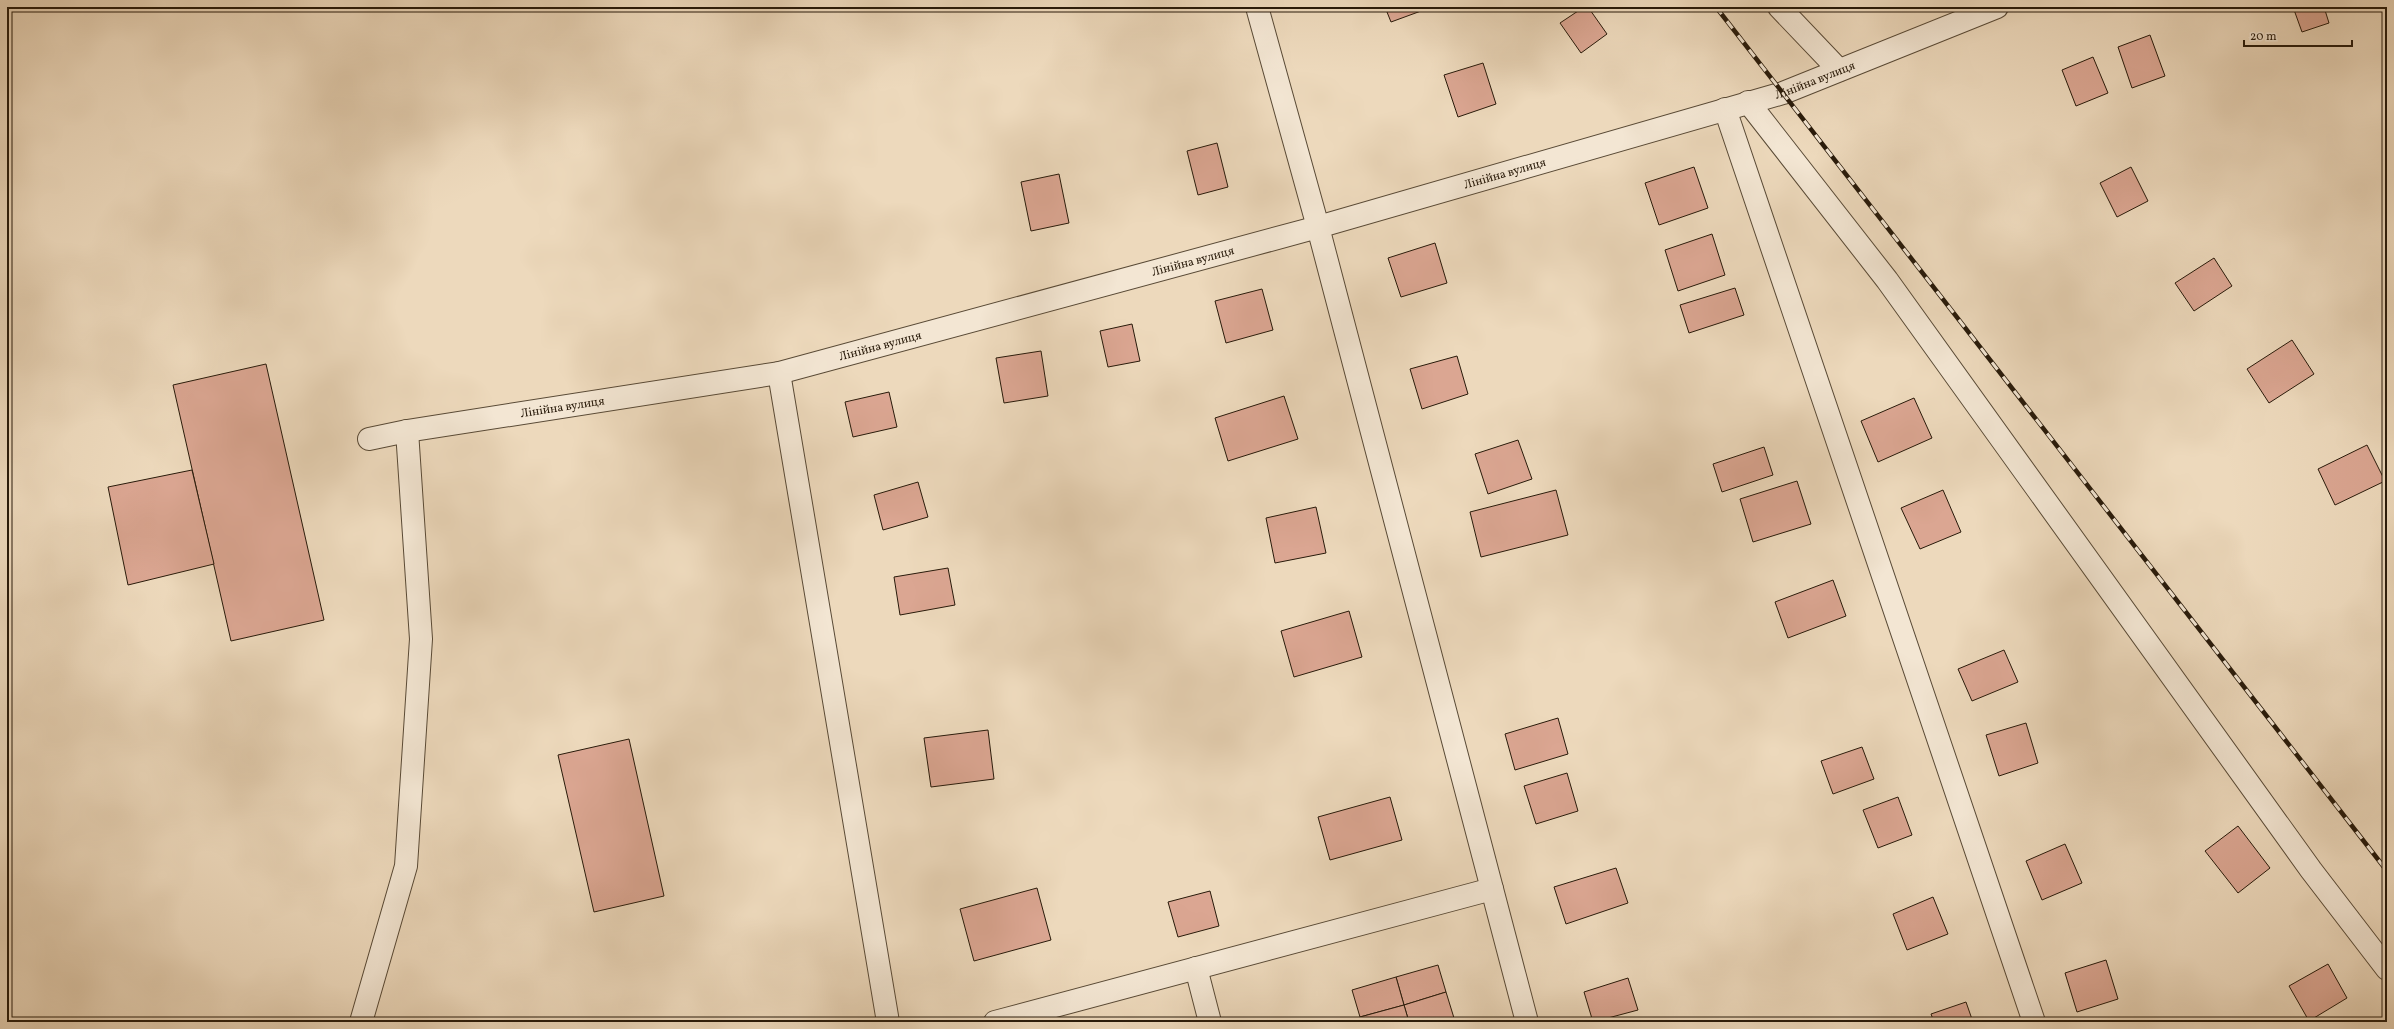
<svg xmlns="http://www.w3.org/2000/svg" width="2394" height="1029" viewBox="0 0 2394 1029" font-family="Vollkorn,serif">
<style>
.building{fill:#dba692;stroke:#281a0a}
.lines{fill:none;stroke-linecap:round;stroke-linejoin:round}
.minor-casing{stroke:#594a36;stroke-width:24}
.minor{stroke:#f3e6d3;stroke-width:22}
.rail-casing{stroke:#281a0a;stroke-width:4.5}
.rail{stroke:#f3e6d3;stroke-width:3;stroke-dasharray:9;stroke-linecap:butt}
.labels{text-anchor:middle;stroke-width:3;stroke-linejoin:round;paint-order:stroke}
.street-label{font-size:12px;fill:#281a0a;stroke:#f3e6d3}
</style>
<rect width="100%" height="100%" fill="#edd9bc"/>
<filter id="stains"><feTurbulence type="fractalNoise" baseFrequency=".005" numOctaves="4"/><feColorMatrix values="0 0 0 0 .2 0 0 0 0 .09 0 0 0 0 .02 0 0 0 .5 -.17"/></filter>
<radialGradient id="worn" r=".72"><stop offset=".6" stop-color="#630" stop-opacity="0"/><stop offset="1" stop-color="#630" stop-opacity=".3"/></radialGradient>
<!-- building -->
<g class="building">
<path d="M1385 7H1419L1421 11 1391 22Z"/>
<path d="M1584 7H1588L1607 34 1581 53 1560 23Z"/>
<path d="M2293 7H2324L2329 23 2302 32Z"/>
<path d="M2150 35 2165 76 2132 88 2118 47Z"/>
<path d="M2093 57 2108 93 2076 106 2062 70Z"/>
<path d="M1483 63 1496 104 1458 117 1444 75Z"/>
<path d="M1217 143 1228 187 1198 195 1187 151Z"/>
<path d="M1694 167 1708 208 1659 225 1645 183Z"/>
<path d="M2131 167 2148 201 2117 217 2100 183Z"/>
<path d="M1059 174 1069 223 1031 231 1021 182Z"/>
<path d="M1712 234 1725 275 1678 291 1665 250Z"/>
<path d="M1435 243 1447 283 1401 297 1388 258Z"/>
<path d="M2214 258 2232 286 2194 311 2175 283Z"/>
<path d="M1735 288 1744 315 1689 333 1680 305Z"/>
<path d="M1262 289 1273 330 1226 343 1215 301Z"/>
<path d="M1132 324 1140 361 1108 367 1100 331Z"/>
<path d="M2292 340 2314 374 2269 403 2247 369Z"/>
<path d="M1041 351 1048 396 1004 403 996 358Z"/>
<path d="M1457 356 1468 394 1422 409 1410 369Z"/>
<path d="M266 364 324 620 231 641 173 385Z"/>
<path d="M889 392 897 427 853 437 845 402Z"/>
<path d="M1284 396 1298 439 1228 461 1215 418Z"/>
<path d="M1914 398 1932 438 1878 462 1861 421Z"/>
<path d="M1518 440 1532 479 1488 494 1475 454Z"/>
<path d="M2367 445 2385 481 2335 505 2318 469Z"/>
<path d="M1764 447 1773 475 1722 492 1713 464Z"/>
<path d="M192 470 214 564 128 585 108 487Z"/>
<path d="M1797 481 1811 524 1753 542 1740 499Z"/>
<path d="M918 482 928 517 883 530 874 495Z"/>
<path d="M1556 490 1568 535 1481 557 1470 512Z"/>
<path d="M1943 490 1961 532 1920 549 1901 508Z"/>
<path d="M1316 507 1326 553 1275 563 1266 518Z"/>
<path d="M948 568 955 605 900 615 894 577Z"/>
<path d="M1833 580 1846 616 1788 638 1775 602Z"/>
<path d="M1349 611 1362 657 1294 677 1281 631Z"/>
<path d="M2004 650 2018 682 1972 701 1958 669Z"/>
<path d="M1558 718 1568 754 1515 770 1505 734Z"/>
<path d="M2026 723 2038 763 1999 776 1986 735Z"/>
<path d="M988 730 994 779 931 787 924 738Z"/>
<path d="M629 739 664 896 594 912 558 755Z"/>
<path d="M1862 747 1874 779 1833 794 1821 761Z"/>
<path d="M1567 773 1578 811 1536 824 1524 786Z"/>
<path d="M1390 797 1402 840 1330 860 1318 817Z"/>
<path d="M1898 797 1912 835 1878 848 1863 810Z"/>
<path d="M2238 826 2270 868 2238 893 2205 851Z"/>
<path d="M2065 844 2082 883 2042 900 2026 861Z"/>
<path d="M1616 868 1628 903 1566 924 1554 887Z"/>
<path d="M1037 888 1051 940 974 961 960 909Z"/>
<path d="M1210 891 1219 926 1178 937 1168 902Z"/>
<path d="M1933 897 1948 934 1907 950 1893 914Z"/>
<path d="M2106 960 2118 999 2077 1012 2065 973Z"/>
<path d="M2328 964 2347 998 2309 1021 2289 986Z"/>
<path d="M1438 965 1446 992 1404 1005 1396 977Z"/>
<path d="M1396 977 1404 1005 1360 1017 1352 990Z"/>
<path d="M1628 978 1638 1010 1593 1022 1584 992Z"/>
<path d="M1446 992 1454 1018 1441 1022H1409L1404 1005Z"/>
<path d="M1966 1002 1973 1022H1934L1931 1014Z"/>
<path d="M1404 1005 1409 1022H1361L1360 1017Z"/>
</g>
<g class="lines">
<!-- minor casing -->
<g class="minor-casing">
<g id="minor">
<path d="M1257 7 1318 227 1527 1022"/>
<path d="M1779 7 1839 70"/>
<path d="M1748 102 1887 280 2311 870 2387 969"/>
<path d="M1725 109 2034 1022"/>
<path d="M779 373 888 1022"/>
<path id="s1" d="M369 439 407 431 779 373 1318 227 1783 93 1997 7"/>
<path d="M1196 968 1210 1022"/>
<path d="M361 1022 406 866 421 639 407 431"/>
<path d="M995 1022 1492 889"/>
</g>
</g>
<!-- minor -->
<use href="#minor" class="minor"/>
<!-- rail casing -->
<g class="rail-casing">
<path id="rail" d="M1716 7 2387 871"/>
</g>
<!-- rail -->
<use href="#rail" class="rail"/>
</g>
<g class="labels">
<!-- street labels -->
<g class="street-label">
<text dy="4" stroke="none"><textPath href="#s1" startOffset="1492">Лінійна вулиця</textPath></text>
<text dy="4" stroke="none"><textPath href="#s1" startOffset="1168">Лінійна вулиця</textPath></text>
<text dy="4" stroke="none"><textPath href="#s1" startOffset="844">Лінійна вулиця</textPath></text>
<text dy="4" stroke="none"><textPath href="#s1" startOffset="520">Лінійна вулиця</textPath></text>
<text dy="4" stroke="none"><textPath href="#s1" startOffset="196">Лінійна вулиця</textPath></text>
</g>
</g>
<!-- margin -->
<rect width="2394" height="1029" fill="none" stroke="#edd9bc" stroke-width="24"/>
<rect x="8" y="8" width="2378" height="1013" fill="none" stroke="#281a0a" stroke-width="2"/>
<rect x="12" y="12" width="2370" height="1005" fill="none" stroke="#281a0a"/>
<!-- scale -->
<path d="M2244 40v6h108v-6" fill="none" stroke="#281a0a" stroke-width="2"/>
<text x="2250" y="40" font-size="12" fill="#281a0a" stroke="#f3e6d3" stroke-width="3" paint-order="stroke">20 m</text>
<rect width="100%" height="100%" filter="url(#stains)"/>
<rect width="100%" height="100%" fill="url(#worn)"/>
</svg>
